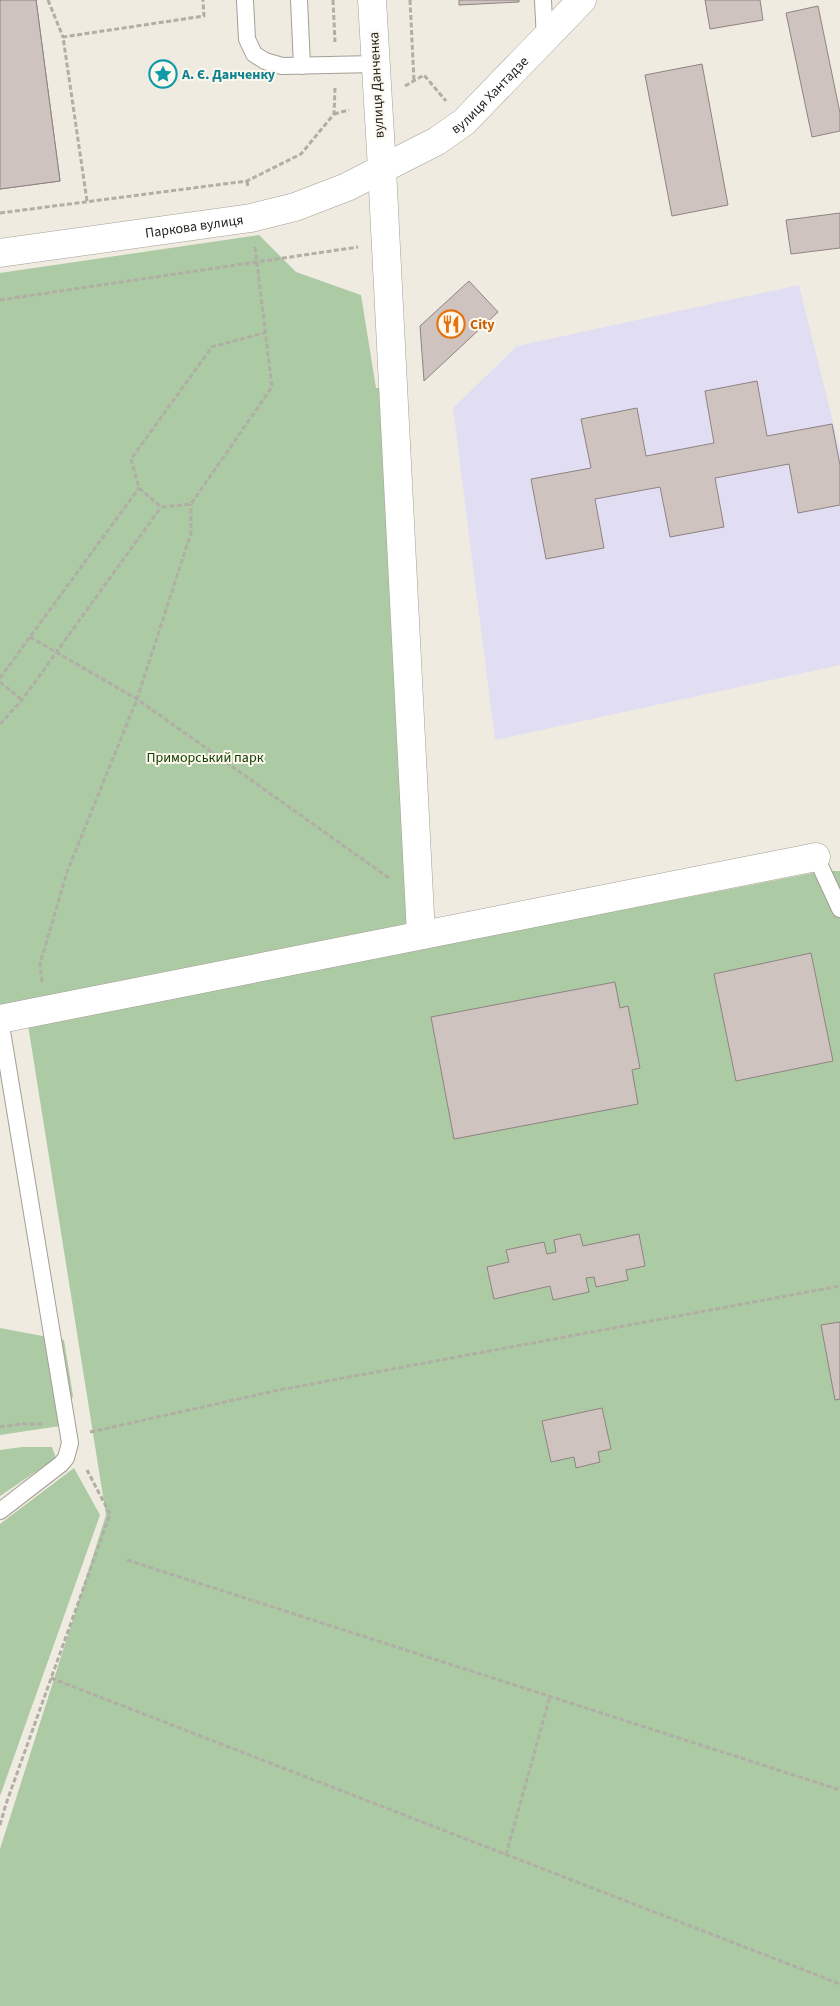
<svg xmlns="http://www.w3.org/2000/svg" width="840" height="2006" viewBox="0 0 840 2006" font-family="'Source Sans 3',sans-serif">
<style>
.education{fill:#e1def4}
.green{fill:#accaa4}
.building{fill:#cfc3c0;stroke:#8f8381}
.lines{fill:none;stroke-linecap:round;stroke-linejoin:round}
.service-casing{stroke:#a39f95;stroke-width:18}
.minor-casing{stroke:#a39f95;stroke-width:29}
.tertiary-casing{stroke:#a39f95;stroke-width:29}
.path{stroke:#b1aea5;stroke-width:3;stroke-dasharray:5 2.5;stroke-linecap:butt}
.service{stroke:#fff;stroke-width:16}
.minor{stroke:#fff;stroke-width:28}
.tertiary{stroke:#fff;stroke-width:28}
.labels{text-anchor:middle;stroke-width:4;stroke-linejoin:round;paint-order:stroke}
.culture-label{font-size:14px;font-weight:bold;fill:#0d838f;stroke:#fdf8ee;text-anchor:start}
.street-label{font-size:14px;fill:#262420;stroke:#fdf8ee}
.food-label{font-size:14px;font-weight:bold;fill:#c56008;stroke:#fdf8ee;text-anchor:start}
.park-label{font-size:14px;fill:#134002;stroke:#fdf8ee}
</style>
<rect width="100%" height="100%" fill="#efebe0"/>
<!-- education -->
<path class="education" d="M799 285 840 450V665L495 740 453 408 517 346Z"/>
<!-- green -->
<g class="green">
<path d="M259 235 296 272 361 295 376 388 391 387 411 928 3 1007 0 1005V273Z"/>
<path d="M823 871H840V2006H0V1849L106 1515 28 1025Z"/>
<path d="M0 1328 64 1340 73 1396 60 1426 0 1435Z"/>
<path d="M22 1447H52L56 1458 0 1496V1450Z"/>
<path d="M74 1468 100 1515 0 1796V1524Z"/>
</g>
<!-- building -->
<g class="building">
<path d="M0 0H36L60 181 0 189Z"/>
<path d="M0 0H36L60 181 0 189Z"/>
<path d="M459 0H519V2L459 5Z"/>
<path d="M705 0H760L763 20 710 29Z"/>
<path d="M818 6 840 113V131L812 137 786 13Z"/>
<path d="M702 64 728 205 672 216 645 75Z"/>
<path d="M840 213V248L791 254 786 220Z"/>
<path d="M469 281 498 312 424 381 420 326Z"/>
<path d="M757 381 767 436 832 424 840 465V505L798 513 789 464 715 478 724 527 670 537 660 487 595 499 604 548 546 559 531 479 591 468 581 419 637 408 646 456 714 443 705 391Z"/>
<path d="M811 953 833 1061 736 1081 714 974Z"/>
<path d="M615 982 620 1008 628 1006 640 1068 632 1070 638 1104 454 1139 431 1017Z"/>
<path d="M580 1234 583 1246 639 1234 645 1266 626 1270 628 1280 596 1287 594 1277 586 1278 589 1292 553 1300 550 1286 494 1299 487 1267 509 1262 506 1250 544 1242 547 1254 556 1252 554 1240Z"/>
<path d="M840 1322V1399L835 1400 821 1325Z"/>
<path d="M602 1408 611 1449 598 1452 600 1462 576 1468 574 1457 551 1462 542 1421Z"/>
</g>
<g class="lines">
<!-- service casing -->
<g class="service-casing">
<g id="service">
<path d="M245 0 247 39 254 54 265 61 282 66 375 64"/>
<path d="M299 0 302 66"/>
<path d="M543 0 545 40"/>
<path d="M816 857 840 909"/>
<path d="M0 1511 61 1464 66 1458 70 1443 0 1019"/>
</g>
</g>
<!-- minor casing -->
<g class="minor-casing">
<g id="minor">
<path id="s1" d="M421 935 382 169 437 141 464 122 582 0"/>
<path d="M0 1019 816 857"/>
</g>
</g>
<!-- tertiary casing -->
<g class="tertiary-casing">
<g id="tertiary">
<path id="s2" d="M0 253 251 218 295 207 347 187 382 169 372 0"/>
</g>
</g>
<!-- path -->
<g class="path">
<path d="M48 0 63 37"/>
<path d="M333 0 335 42"/>
<path d="M410 0 414 81"/>
<path d="M405 86 424 75 446 101"/>
<path d="M334 114 349 110"/>
<path d="M247 181 248 188"/>
<path d="M87 201 63 37 204 16 203 0"/>
<path d="M0 213 247 181 301 154 334 114 335 88"/>
<path d="M255 247 272 387 191 504 161 507 139 488 131 459 212 347 264 333"/>
<path d="M0 300 358 247"/>
<path d="M30 637 137 699 389 878"/>
<path d="M0 678 139 488"/>
<path d="M0 682 22 700"/>
<path d="M0 724 22 700 161 507"/>
<path d="M42 982 40 964 67 872 137 699 191 533V504"/>
<path d="M0 1427 20 1424H44"/>
<path d="M90 1432 279 1390 840 1286"/>
<path d="M127 1560 840 1790"/>
<path d="M51 1678 840 1984"/>
<path d="M0 1825 6 1804 110 1514 87 1470"/>
<path d="M506 1855 550 1696"/>
</g>
<!-- service -->
<use href="#service" class="service"/>
<!-- minor -->
<use href="#minor" class="minor"/>
<!-- tertiary -->
<use href="#tertiary" class="tertiary"/>
</g>
<!-- icons -->
<defs>
<g id="sight-ring" transform="scale(1.4375)"><circle r="9.5" fill="#fdf8ee" stroke="#0f9aa8" stroke-width="1.5"/><path d="M0-6L1.8-2.2L6-1.7L2.9 1.2L3.7 5.4L0 3.3L-3.7 5.4L-2.9 1.2L-6-1.7L-1.8-2.2Z" fill="#0f9aa8"/></g>
<g id="restaurant-ring" transform="scale(1.4375)"><circle r="9.5" fill="#fdf8ee" stroke="#e8710a" stroke-width="1.5"/><path d="M-5-6h1v4h1v-4h1v4h1v-4h1v5L-1.5 .5V6h-2V.5L-5-1ZM5-6V6H3V1.5H1.5Q1.5-4 5-6Z" fill="#e8710a"/></g>
</defs>
<g fill-rule="evenodd">
<use href="#sight-ring" x="163" y="74"/>
<use href="#restaurant-ring" x="451" y="324"/>
</g>
<g class="labels">
<!-- culture labels -->
<g class="culture-label">
<text x="182" y="79">А. Є. Данченку</text>
</g>
<!-- street labels -->
<g class="street-label">
<text transform="translate(376 85) rotate(-93)" y="5">вулиця Данченка</text>
<text dy="5" stroke="none"><textPath href="#s1" startOffset="899">вулиця Хантадзе</textPath></text>
<text dy="5" stroke="none"><textPath href="#s2" startOffset="196">Паркова вулиця</textPath></text>
</g>
<!-- food labels -->
<g class="food-label">
<text x="470" y="329">City</text>
</g>
<!-- park labels -->
<g class="park-label">
<text x="205" y="762">Приморський парк</text>
</g>
</g>
</svg>
